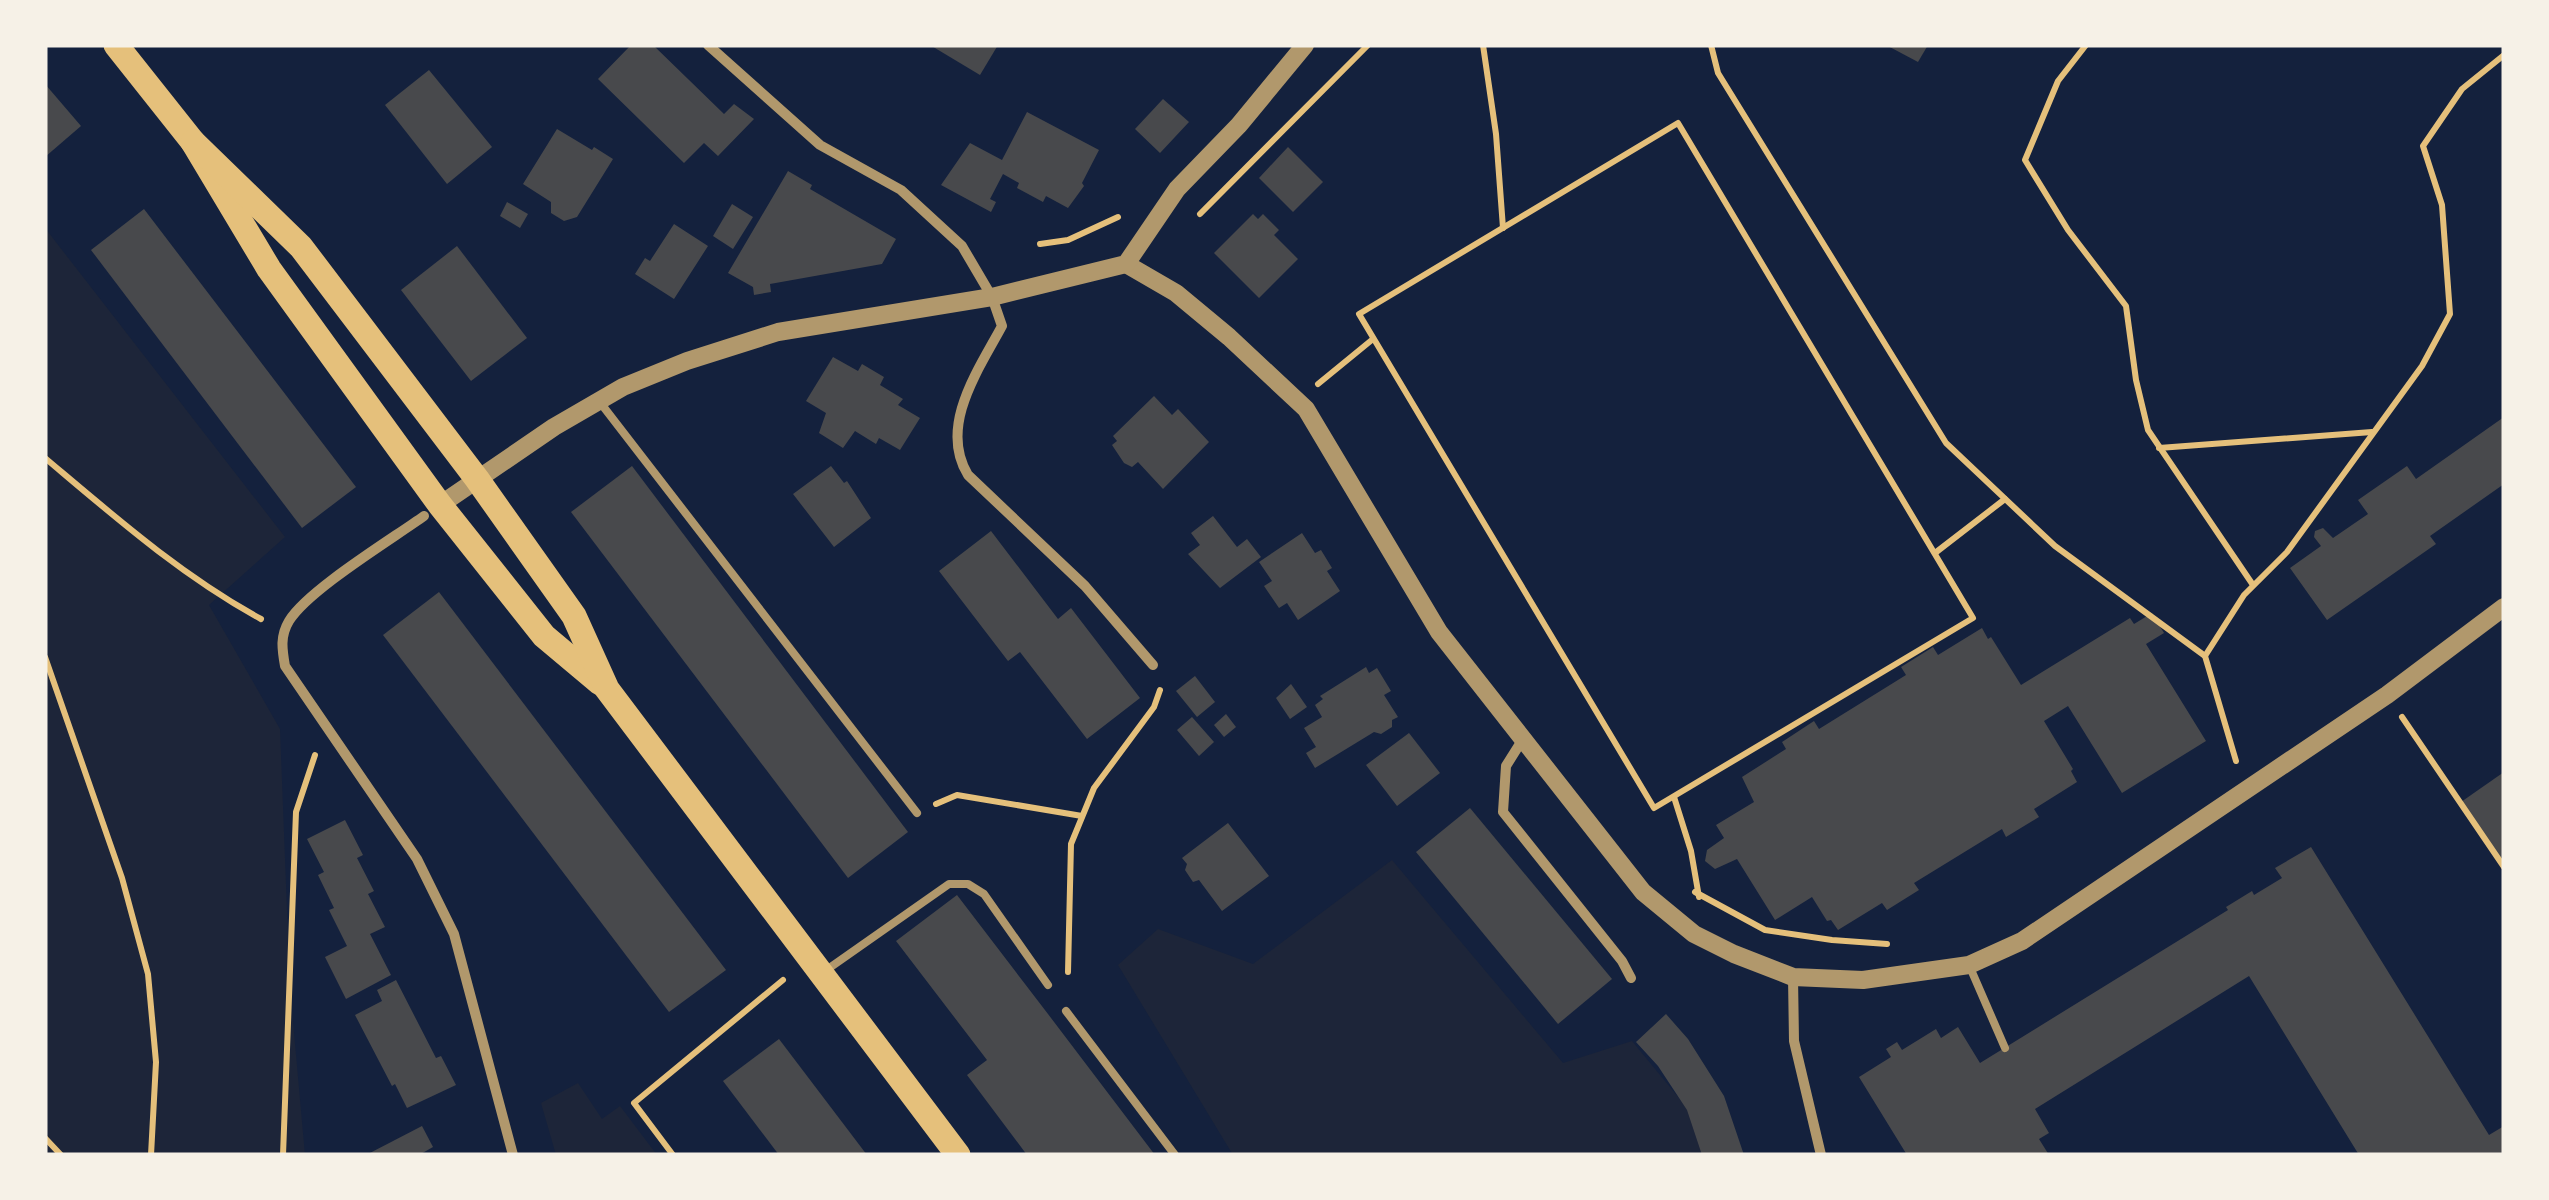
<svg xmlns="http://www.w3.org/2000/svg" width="2549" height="1200" viewBox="0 0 2549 1200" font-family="Bitter,serif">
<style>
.green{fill:#1d2539}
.building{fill:#48494c}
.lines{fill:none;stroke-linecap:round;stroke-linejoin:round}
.path{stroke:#e5c07b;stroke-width:6}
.service{stroke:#b1986c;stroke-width:8}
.minor{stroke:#b1986c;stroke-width:10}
.tertiary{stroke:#b1986c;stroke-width:18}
.primary{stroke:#e5c07b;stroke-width:25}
</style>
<rect width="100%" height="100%" fill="#14213d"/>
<!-- green -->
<g class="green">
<path d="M45 228 285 537 209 605 280 729 290 988 305 1155H45Z"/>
<path d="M1392 860 1563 1063 1632 1041 1726 1155H1233L1118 965 1158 929 1253 964Z"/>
<path d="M578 1083 602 1119 620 1106 657 1155H556L541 1103Z"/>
</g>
<!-- building -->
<g class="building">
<path d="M631 45H653L724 114 734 104 754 119 718 156 704 143 684 163 598 79Z"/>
<path d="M930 45H998L980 75Z"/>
<path d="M1886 45H1928L1918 62Z"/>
<path d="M429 70 492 147 447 184 385 105Z"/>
<path d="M45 84 81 126 45 157Z"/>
<path d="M1163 99 1189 122 1160 153 1135 129Z"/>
<path d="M1027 112 1099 150 1082 183 1084 186 1068 208 1046 196 1043 202 1017 188 1019 183 1003 174 990 199 996 202 991 212 941 185 970 143 1002 160Z"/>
<path d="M557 129 592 150 594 147 613 159 577 217 564 221 551 213V202L523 184Z"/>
<path d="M1288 147 1323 182 1293 212 1259 178Z"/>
<path d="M788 171 812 185 810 189 896 239 882 264 770 284 771 292 754 295 753 287 728 273Z"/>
<path d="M507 202 528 214 520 228 500 216Z"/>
<path d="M732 204 753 217 733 249 713 236Z"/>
<path d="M144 209 356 487 302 528 91 250Z"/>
<path d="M1253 214 1258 219 1263 214 1279 230 1274 235 1298 259 1259 298 1214 253Z"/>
<path d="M674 224 708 246 674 299 635 274 645 258 650 261Z"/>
<path d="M457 246 527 338 471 381 401 290Z"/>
<path d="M833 357 858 371 862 364 884 377 880 385 903 399 898 405 920 418 900 450 879 438 876 444 855 431 843 448 819 433 826 413 806 401Z"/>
<path d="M1154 396 1172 415 1178 409 1209 442 1163 489 1138 462 1132 467 1124 463 1112 445 1117 441 1113 436Z"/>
<path d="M2504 417V484L2430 536 2436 544 2327 620 2290 568 2321 546 2314 537 2315 531 2323 528 2333 538 2368 514 2358 500 2407 466 2416 479Z"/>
<path d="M632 466 908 832 848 878 571 512Z"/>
<path d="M831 466 844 483 847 481 871 518 834 547 793 494Z"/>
<path d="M1213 516 1237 547 1247 539 1261 557 1220 588 1188 554 1200 545 1191 533Z"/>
<path d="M991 531 1058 619 1071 608 1140 698 1087 739 1020 652 1008 661 939 571Z"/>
<path d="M1302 533 1315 553 1321 550 1332 568 1327 571 1340 591 1298 620 1287 603 1279 608 1264 586 1272 581 1259 562Z"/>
<path d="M439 592 726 970 669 1012 383 635Z"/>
<path d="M2152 613 2164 633 2146 644 2206 741 2122 793 2068 706 2044 721 2073 769 2071 771 2077 782 2034 809 2039 817 2006 837 2002 829 1914 883 1919 890 1887 910 1882 903 1838 930 1831 920 1827 921 1812 897 1775 920 1737 859 1715 869 1705 861 1707 850 1724 838 1716 825 1754 802 1742 777 1786 749 1782 742 1814 721 1819 729 1906 675 1901 667 1933 647 1938 655 1982 628 1988 639 1991 637 2021 685 2130 618 2134 624Z"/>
<path d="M1366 667 1369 673 1377 668 1391 691 1384 695 1398 717 1392 720V727L1381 734 1374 732 1315 768 1306 753 1316 747 1304 728 1322 717 1315 705 1323 699 1320 696Z"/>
<path d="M1195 676 1215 702 1197 717 1176 691Z"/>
<path d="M1291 684 1307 707 1290 719 1276 698Z"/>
<path d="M1226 714 1236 727 1224 737 1214 725Z"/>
<path d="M1192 717 1214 742 1199 756 1177 730Z"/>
<path d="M1409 733 1440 773 1397 806 1366 765Z"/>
<path d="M2504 772V864L2461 802Z"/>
<path d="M1470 808 1612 979 1558 1024 1416 852Z"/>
<path d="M345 820 363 855 357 858 374 891 368 894 385 927 370 934 391 975 346 999 325 957 347 946 329 910 334 908 318 875 324 872 307 839Z"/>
<path d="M1228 823 1269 876 1222 911 1199 880 1193 882 1185 870 1187 864 1182 858Z"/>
<path d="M2311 847 2489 1135 2504 1126V1155H2359L2249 976 2035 1109 2049 1133 2039 1139 2049 1155H1907L1859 1077 1891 1057 1886 1049 1897 1042 1902 1050 1936 1029 1941 1038 1958 1027 1980 1063 2228 910 2226 907 2252 891 2254 895 2282 878 2275 868Z"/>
<path d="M957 895 1048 1014 1155 1155H1027L967 1075 987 1060 896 941Z"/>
<path d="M396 980 436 1058 441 1056 456 1085 407 1108 395 1084 392 1086 355 1015 382 1001 377 990Z"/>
<path d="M1666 1014 1688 1039 1724 1096 1744 1155H1702L1687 1110 1658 1066 1636 1042Z"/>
<path d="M779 1039 867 1155H779L723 1081Z"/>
<path d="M422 1126 433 1147 419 1155H366Z"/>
</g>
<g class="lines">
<!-- path -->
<g class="path">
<path d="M1483 45 1496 134 1503 228"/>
<path d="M1711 45 1718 73 1946 443 2055 546 2205 656 2236 761"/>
<path d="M2086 45 2058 81 2025 160 2068 230 2126 306 2136 380 2148 430 2253 585"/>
<path d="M1678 123 1973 618 1654 808 1359 314Z"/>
<path d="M1200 214 1368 45"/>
<path d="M1040 244 1068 240 1118 217"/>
<path d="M1318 384 1373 339"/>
<path d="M2159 448 2372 432"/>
<path d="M45 458C115 517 181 575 261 619"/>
<path d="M1935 553 2005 499"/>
<path d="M2205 656 2244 595 2287 552 2422 366 2450 314 2442 205 2423 146 2462 89 2504 55"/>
<path d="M45 657 122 878 148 974 156 1062 151 1155"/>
<path d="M2402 717 2504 867"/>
<path d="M1674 797 1691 851 1699 897"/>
<path d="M936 804 957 795 1082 816"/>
<path d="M1695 892 1765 930 1832 940 1887 944"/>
<path d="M1068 972 1071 844 1094 788 1154 707 1160 690"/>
<path d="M45 1138 61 1155"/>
<path d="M283 1155 296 812 315 755"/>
<path d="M673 1155 634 1103 783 980"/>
</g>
<!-- service -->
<g class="service">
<path d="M599 401 917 813"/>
<path d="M1969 965 2005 1048"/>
<path d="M825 971 949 884H968L984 894 1048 985"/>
<path d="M1066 1011 1175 1155"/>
</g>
<!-- minor -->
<g class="minor">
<path d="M708 45 820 145 901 190 962 246 992 297 1002 326C979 369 938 426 968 475L1085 586 1153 665"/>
<path d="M424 516C392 539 308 590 289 621 280 636 282 649 285 666L417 859 454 934 513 1155"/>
<path d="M1523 739 1506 766 1503 812 1622 961 1631 978"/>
<path d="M1793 977 1794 1041 1821 1155"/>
</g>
<!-- tertiary -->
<g class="tertiary">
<path d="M1126 264 1176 293 1229 337 1306 409 1439 632 1643 892 1694 934 1734 954 1793 977 1863 980 1969 965 2022 941 2387 695 2504 607"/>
<path d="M440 505 554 427 623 387 687 361 778 332 992 297 1126 264 1177 189 1239 125 1305 45"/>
</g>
<!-- primary -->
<g class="primary">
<path d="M116 45 193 142 269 269 440 505 544 636 600 683"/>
<path d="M193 142 301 247 477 479 574 616 607 689 958 1155"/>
</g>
</g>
<!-- border -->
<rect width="2549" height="1200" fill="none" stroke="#f6f1e7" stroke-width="95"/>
</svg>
